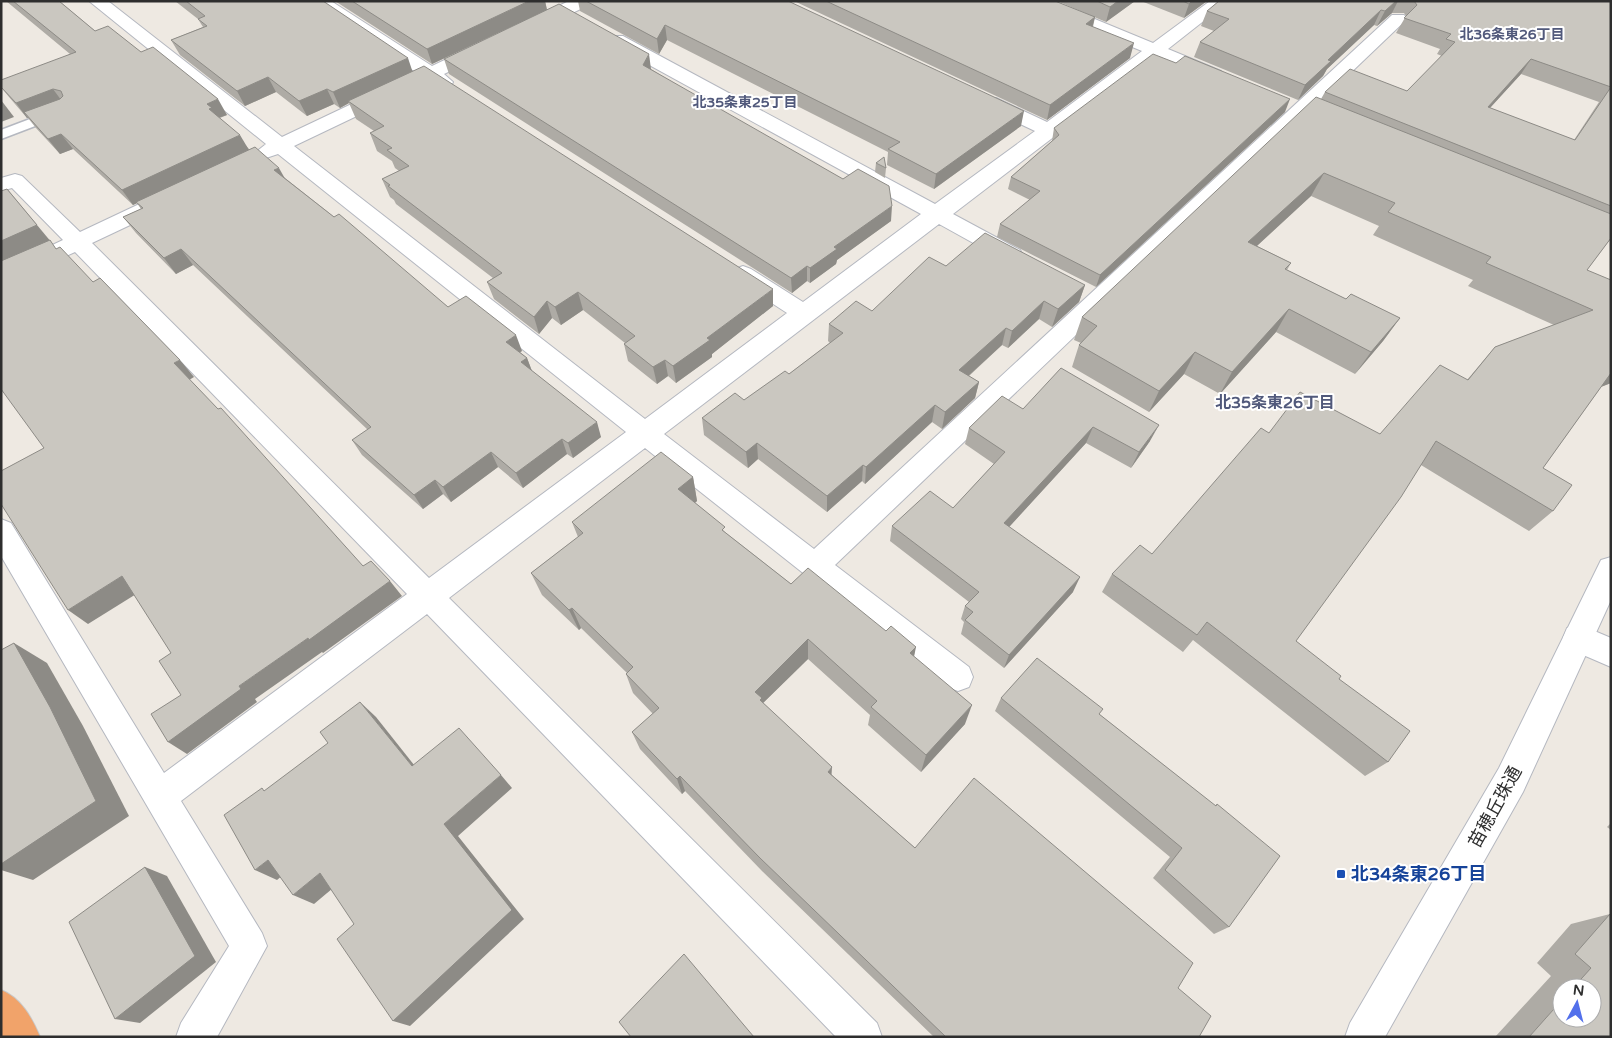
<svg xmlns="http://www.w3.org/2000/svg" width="1612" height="1038" viewBox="0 0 1612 1038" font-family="'Varela Round','Noto Sans JP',sans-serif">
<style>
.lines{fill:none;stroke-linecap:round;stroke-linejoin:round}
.lane-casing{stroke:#b5b8c0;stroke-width:3}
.street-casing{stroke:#b5b8c0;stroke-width:2}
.secondary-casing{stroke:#b5b8c0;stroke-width:2}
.highway-casing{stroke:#c9c9c9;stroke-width:2}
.lane{fill:#fff;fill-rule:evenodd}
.street{fill:#fff;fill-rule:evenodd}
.secondary{fill:#fff;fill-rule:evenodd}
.highway{fill:#f1a36a;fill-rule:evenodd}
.wall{fill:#aeaba5;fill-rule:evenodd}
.shaded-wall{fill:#8d8b86}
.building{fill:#cac7c0;stroke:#8d8b86;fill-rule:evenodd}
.transit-dot{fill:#1a4fb4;stroke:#fff;stroke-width:2}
.labels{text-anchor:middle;stroke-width:4;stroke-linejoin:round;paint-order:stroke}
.far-neighbourhood-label{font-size:14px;font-weight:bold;fill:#51597b;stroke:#fff}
.neighbourhood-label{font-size:16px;font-weight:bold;fill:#51597b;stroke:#fff}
.near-street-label{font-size:18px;fill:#2e2e2e;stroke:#fff}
.near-transit-label{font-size:18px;font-weight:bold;fill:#164399;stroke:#fff;text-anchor:start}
</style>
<rect width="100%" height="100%" fill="#eee9e2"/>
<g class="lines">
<!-- lane casing -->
<g class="lane-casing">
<path id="lane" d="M59 108 66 112 64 115 1 139V130Z"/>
</g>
<!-- street casing -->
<g class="street-casing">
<g id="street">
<path d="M89 1H108L282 137 417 73 311 1H331L432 66 474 46H486L489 50 486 54 444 74 453 82 451 86 444 88 430 81 294 146 645 419 787 313 735 279 732 274 735 269 743 266 751 269 803 302 921 214 611 44 608 40 611 36H623L935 204 1035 131 982 106 980 102 982 98H996L1047 122 1142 51 1030 5 1028 1H1051L1153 43 1210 1H1229L1168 49 1221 71 1224 75 1221 79H1209L1157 58 953 214 1020 250 1023 255 1020 260 1012 262 1004 260 939 224 664 434 814 549 1392 15H1404L1407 19 835 565 969 667 973 677 969 687 958 691 947 687 645 448 449 598 877 1023 882 1037H836L427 614 181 801 262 933 267 946 217 1037H176L181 1023 229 946 1 556V519L11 523 164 773 407 594 75 252 1 286V269L63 240 12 188 1 191V178L15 174 22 176 80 232 150 199 157 197 164 199 167 204 164 209 92 243 429 578 626 432 278 154 266 158 259 156 256 152 266 144Z"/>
<path d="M569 1H591L589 5 539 29H527L524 25 527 21Z"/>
<path d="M1578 624 1611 638V667L1567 648 1563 638 1567 628Z"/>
</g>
</g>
<!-- secondary casing -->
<g class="secondary-casing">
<path id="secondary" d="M1611 557V600L1523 792 1385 1037H1345L1350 1023 1499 768 1601 560Z"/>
</g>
<!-- highway casing -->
<g class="highway-casing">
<path id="highway" d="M1 990C21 998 32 1018 40 1037H1Z"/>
</g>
<!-- lane -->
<use href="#lane" class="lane"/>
<!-- street -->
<use href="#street" class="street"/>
<!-- secondary -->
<use href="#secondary" class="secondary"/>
<!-- highway -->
<use href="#highway" class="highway"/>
</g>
<!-- wall -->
<g class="wall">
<path d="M6 1H59L95 31 141 52 227 115 220 118 249 149 285 178 448 307 522 351 520 352 527 358 532 371 601 437 573 458 567 454 523 488 498 467 451 502 443 494 423 509 362 455 352 440 368 430 193 265 176 274 136 233 123 217 141 209 137 203 133 205 73 149 60 154 36 128 28 118H27L9 97 1 87 70 54Z"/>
<path d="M175 1H323L412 71 773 306 712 354V357L676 383 668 376 657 384 628 361 624 344 625 343 583 310 561 325 552 318 539 334 494 299 487 282 493 278 396 204 394 200 390 197 382 179 399 171 395 168 392 161 377 151 370 133 374 131 356 119 349 103 340 108 334 104 307 116 276 92 245 106 180 55 171 40 203 27 198 19Z"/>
<path d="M335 1H545L547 10 432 64Z"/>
<path d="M578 1H788L1021 126 934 189 887 165 888 152 667 40 659 54 580 11Z"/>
<path d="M794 1H1055L1095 17 1093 27 1130 58 1047 120Z"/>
<path d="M1057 1H1135L1106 22Z"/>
<path d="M1141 1H1207L1184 18Z"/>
<path d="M1219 1H1611V238L1587 270 1611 383 1601 387 1543 468 1553 511 1529 531 1421 465 1296 641 1339 679 1388 762 1365 776 1193 640 1183 652 1102 592 1112 574 1152 554 1269 433 1380 434 1467 380 1495 347 1554 325 1468 286 1473 280 1373 235 1379 226 1311 196 1257 246 1291 263 1287 270 1346 299 1400 318 1383 341 1355 374 1276 332 1220 394 1184 374 1149 412 1072 367 1079 345 1081 343 1074 340 1082 317 1321 99 1325 92 1407 91 1442 56 1437 54 1440 49 1396 33 1406 16 1404 13H1392L1377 26 1374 25 1327 69 1323 76 1298 100 1194 57 1200 42 1214 31 1201 26 1207 11ZM1521 74 1599 102 1574 140 1490 108Z"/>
<path d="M444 59 651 69 891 221 837 260 836 264 810 283 807 281 792 293 449 74Z"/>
<path d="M1285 112 1096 287 997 237 1000 224 1030 200 1008 189 1011 177 1052 141 1054 128Z"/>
<path d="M876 163 886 168 885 178 875 172Z"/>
<path d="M946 266 1085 285 1079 302 1052 327 1039 319 1008 348 1002 345 969 376 979 382 975 398 942 429 932 422 865 484 862 481 827 512 758 459 748 468 704 435 702 418 744 400 789 374 830 343 828 341 829 324 872 311Z"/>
<path d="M1023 409 1150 441 1131 468 1086 443 1009 527 1073 592 1004 668 961 634 964 622 961 619 965 606 969 602 890 541 892 526 953 508 994 464 965 444 969 428Z"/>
<path d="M693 477 697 501 695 503 726 533 791 584 914 657 965 724 921 772 868 725 870 715 808 659 763 703 832 775 915 848 1178 988 1199 1037H934L762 871 685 791 682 794 640 749 632 732 653 714 633 693 626 674 627 673 581 628 579 630 542 595 531 573 578 537 572 522Z"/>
<path d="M1001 698 1099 714 1215 806 1217 804 1229 927 1214 934 1153 878 1170 857 995 711Z"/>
<path d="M1611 823V830L1607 827Z"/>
<path d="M1610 914 1611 1037H1495L1551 976 1537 963 1571 924ZM1562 988H1592L1562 1018Z"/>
</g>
<!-- shaded-wall -->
<g class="shaded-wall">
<path d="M529 1H545L547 10 432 64 427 49Z"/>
<path d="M1118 1H1135L1106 22 1110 7Z"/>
<path d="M1192 1H1207L1184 18 1189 4Z"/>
<path d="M1396 1H1398L1392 13 1377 26 1385 11Z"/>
<path d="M1381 10 1374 25 1327 69 1323 76 1298 100 1305 85 1328 60Z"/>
<path d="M1095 17 1091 32 1086 24Z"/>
<path d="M665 25 667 40 659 54 657 39Z"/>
<path d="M1134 43 1130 58 1047 120 1050 105Z"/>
<path d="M649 54 651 69 645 80 643 65Z"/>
<path d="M408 58 413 73 348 101 349 103 340 108 333 92Z"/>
<path d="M1531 59 1521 74 1477 122 1488 107Z"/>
<path d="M268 77 276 92 245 106 237 91Z"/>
<path d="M53 89 64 104 24 112 28 118H27L16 103Z"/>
<path d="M327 89 334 104 307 116 299 101Z"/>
<path d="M218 99 227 115 218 118 209 109 207 104Z"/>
<path d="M1290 99 1285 112 1096 287 1100 275Z"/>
<path d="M1 100 14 117 1 122Z"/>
<path d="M1024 111 1021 126 934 189 936 174Z"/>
<path d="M61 134 73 149 60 154 48 139Z"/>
<path d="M240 135 249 150 133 205 122 190Z"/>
<path d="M279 168 288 184 274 170Z"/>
<path d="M1324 173 1311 196 1236 265 1248 242Z"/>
<path d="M7 189 52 243 1 267V241Z"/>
<path d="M892 206 891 221 837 260 836 264 810 283V268L834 247Z"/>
<path d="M181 249 193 265 176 274 164 258Z"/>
<path d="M807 266V281L792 293 791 278Z"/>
<path d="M1085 285 1079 302 1052 327 1058 309Z"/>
<path d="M773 289V306L712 354V357L676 383 673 366 707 338Z"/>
<path d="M578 292 583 310 561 325 555 307Z"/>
<path d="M547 301 552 318 539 334 534 317Z"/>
<path d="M1044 301 1039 319 1008 348 1012 331Z"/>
<path d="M1289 309 1276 332 1220 394 1232 372Z"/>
<path d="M1400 318 1383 341 1355 374 1371 352Z"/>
<path d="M1006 328 1002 345 956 387 959 370Z"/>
<path d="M516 335 522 351 512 357 506 342Z"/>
<path d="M1195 352 1184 374 1149 412 1159 391Z"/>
<path d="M527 358 533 374 521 362Z"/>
<path d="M180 360 194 377 189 380 174 363Z"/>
<path d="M665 360 668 376 657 384 653 367Z"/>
<path d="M1611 372V383L1590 391Z"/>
<path d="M979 382 975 398 942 429 945 412Z"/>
<path d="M935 405 932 422 865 484 866 467Z"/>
<path d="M597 422 601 437 573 458 568 443Z"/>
<path d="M1159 425 1150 441 1131 468 1139 452Z"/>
<path d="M1093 427 1086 443 999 538 1004 523Z"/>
<path d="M562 439 567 454 523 488 516 473Z"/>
<path d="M757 443 758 459 748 468 746 452Z"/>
<path d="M491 452 498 467 451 502 443 487Z"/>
<path d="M863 465 862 481 827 512V496Z"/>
<path d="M693 477 697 501 682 513 678 489Z"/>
<path d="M435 480 443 494 423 509 414 495Z"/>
<path d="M122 576 141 591 88 624 68 610Z"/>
<path d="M1080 577 1073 592 1004 668 1009 655Z"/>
<path d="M390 581 402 596 323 653 322 652 255 699 257 702 187 754 168 742 239 686Z"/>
<path d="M572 608 581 628 579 630 569 610Z"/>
<path d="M808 639V659L762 704 755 692Z"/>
<path d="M14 643 47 663 83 726 129 816 33 880 1 870Z"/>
<path d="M916 647 912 667 910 653Z"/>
<path d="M360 702 376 717 426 780 412 766Z"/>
<path d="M972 705 965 724 921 772 926 755Z"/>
<path d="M832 767 831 783 828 772Z"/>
<path d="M501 775 512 788 458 836 524 919 410 1026 393 1021 444 824Z"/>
<path d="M680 776 685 791 682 794 677 779Z"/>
<path d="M268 860 289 870 277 880 255 870Z"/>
<path d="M145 867 167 876 216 962 140 1023 115 1019Z"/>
<path d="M320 873 339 883 314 904 293 895Z"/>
</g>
<!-- building -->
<g class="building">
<path d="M13 1H59L95 31 108 26 141 52 153 47 218 99 207 104 212 108 209 109 240 135 122 190 61 134 48 139 24 112 60 99 63 96 61 91 53 89 16 103 1 87V80L76 52Z"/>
<path d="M186 1H323L408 58 333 92 327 89 299 101 268 77 237 91 171 40 207 26 198 19 205 16Z"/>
<path d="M352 1H529L427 49Z"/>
<path d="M586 1H788L1024 111 936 174 888 149 900 142 665 25 657 39Z"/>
<path d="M826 1H1055L1095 17 1086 24 1134 43 1050 105Z"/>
<path d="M1097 1H1118L1110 7Z"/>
<path d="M1183 1H1192L1189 4Z"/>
<path d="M1219 1H1396L1385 11 1381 10 1328 60 1331 61 1305 85 1200 42 1229 19 1207 11Z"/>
<path d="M1414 1H1611V206L1325 92 1350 69 1407 91 1455 42 1446 39 1451 34 1404 18 1417 5ZM1531 59 1611 87 1575 140 1488 107Z"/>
<path d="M559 4 649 54 643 65 843 179 858 169 889 186 892 206 834 247 837 249 810 268 807 266 791 278 444 59Z"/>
<path d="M1153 54 1176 63 1185 56 1290 99 1100 275 1000 224 1040 191 1011 177 1059 135 1054 128Z"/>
<path d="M424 66 773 289 707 338 710 340 673 366 665 360 653 367 624 344 635 336 578 292 555 307 547 301 534 317 487 282 502 273 388 186 390 185 382 179 409 166 387 150 392 148 370 133 384 126 348 101Z"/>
<path d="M1316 97 1611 214V238L1587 270 1611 280V373L1543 468 1572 485 1553 511 1436 441 1401 497 1296 641 1341 676 1339 679 1410 731 1388 762 1207 622 1197 635 1112 574 1140 545 1152 554 1261 428 1269 433 1300 392 1380 434 1440 365 1468 380 1495 347 1593 310 1486 263 1491 257 1388 212 1395 203 1324 173 1248 242 1291 263 1285 269 1346 299 1351 294 1400 318 1371 352 1289 309 1232 372 1195 352 1159 391 1079 345 1097 326 1082 317Z"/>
<path d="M255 147 279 168 274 170 334 217 339 214 448 307 466 296 516 335 506 342 527 358 521 362 597 422 568 443 562 439 516 473 491 452 443 487 435 480 414 495 352 440 371 427 181 249 164 258 123 217 143 208 136 202Z"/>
<path d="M884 157 886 168 876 163Z"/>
<path d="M7 189 37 225 1 241V191Z"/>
<path d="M985 233 1085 285 1058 309 1044 301 1012 331 1006 328 959 370 979 382 945 412 935 405 866 467 863 465 827 496 757 443 746 452 702 418 735 393 744 400 785 371 789 374 843 333 829 324 856 301 872 311 929 257 946 266Z"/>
<path d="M50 240 56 249 60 247 93 282 100 278 180 360 174 363 218 409 221 408 363 566 371 561 390 581 309 640 308 638 239 686 241 689 168 742 151 714 181 695 159 661 171 653 122 576 68 610 1 504V471L44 448 1 389V261Z"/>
<path d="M1061 368 1159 425 1139 452 1093 427 1004 523 1080 577 1009 655 965 620 973 612 965 606 979 592 892 526 930 491 953 508 1005 452 969 428 1002 396 1023 409Z"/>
<path d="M661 452 693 477 678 489 725 527 722 530 791 584 808 568 886 631 891 626 916 647 910 653 972 705 926 755 871 707 877 701 808 639 755 692 762 698 760 700 832 767 828 772 915 848 974 778 1193 963 1178 988 1211 1016 1199 1037H946L760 858 680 776 677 779 632 732 659 708 626 674 633 667 572 608 569 610 531 573 583 533 572 522Z"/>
<path d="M14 643 50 707 96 801 1 864V650Z"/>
<path d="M1037 658 1103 709 1099 714 1216 806 1217 804 1280 856 1229 927 1165 870 1182 848 1001 698Z"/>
<path d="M360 702 412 766 459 728 501 775 444 824 512 910 393 1021 337 939 354 924 320 873 293 895 268 860 255 870 224 815 262 788 264 791 328 743 320 732Z"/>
<path d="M145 867 195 956 115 1019 69 922Z"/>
<path d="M1610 914 1611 1037H1529L1562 1000V1018H1592V988H1573L1591 968 1575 954Z"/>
<path d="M684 954 754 1037H631L619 1022Z"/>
</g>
<!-- markers -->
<rect class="transit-dot" x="1336" y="869" width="10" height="10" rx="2.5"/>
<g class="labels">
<!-- far-neighbourhood labels -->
<g class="far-neighbourhood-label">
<text x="1512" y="39">北36条東26丁目</text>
<text x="745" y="107">北35条東25丁目</text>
</g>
<!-- neighbourhood labels -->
<g class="neighbourhood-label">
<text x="1275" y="408">北35条東26丁目</text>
</g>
<!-- near-street labels -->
<g class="near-street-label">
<text transform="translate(1495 807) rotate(-61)" y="6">苗穂丘珠通</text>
</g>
<!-- near-transit labels -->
<g class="near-transit-label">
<text x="1351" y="880">北34条東26丁目</text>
</g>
</g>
<!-- border -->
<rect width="1612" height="1038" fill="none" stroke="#2e2e2e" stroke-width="5"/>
<!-- north arrow -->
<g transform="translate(1577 1003) rotate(7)"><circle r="24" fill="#ffffff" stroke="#ababab"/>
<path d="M0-4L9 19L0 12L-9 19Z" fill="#5270eb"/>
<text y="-8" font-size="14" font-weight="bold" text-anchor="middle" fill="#2e2e2e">N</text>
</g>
</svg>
